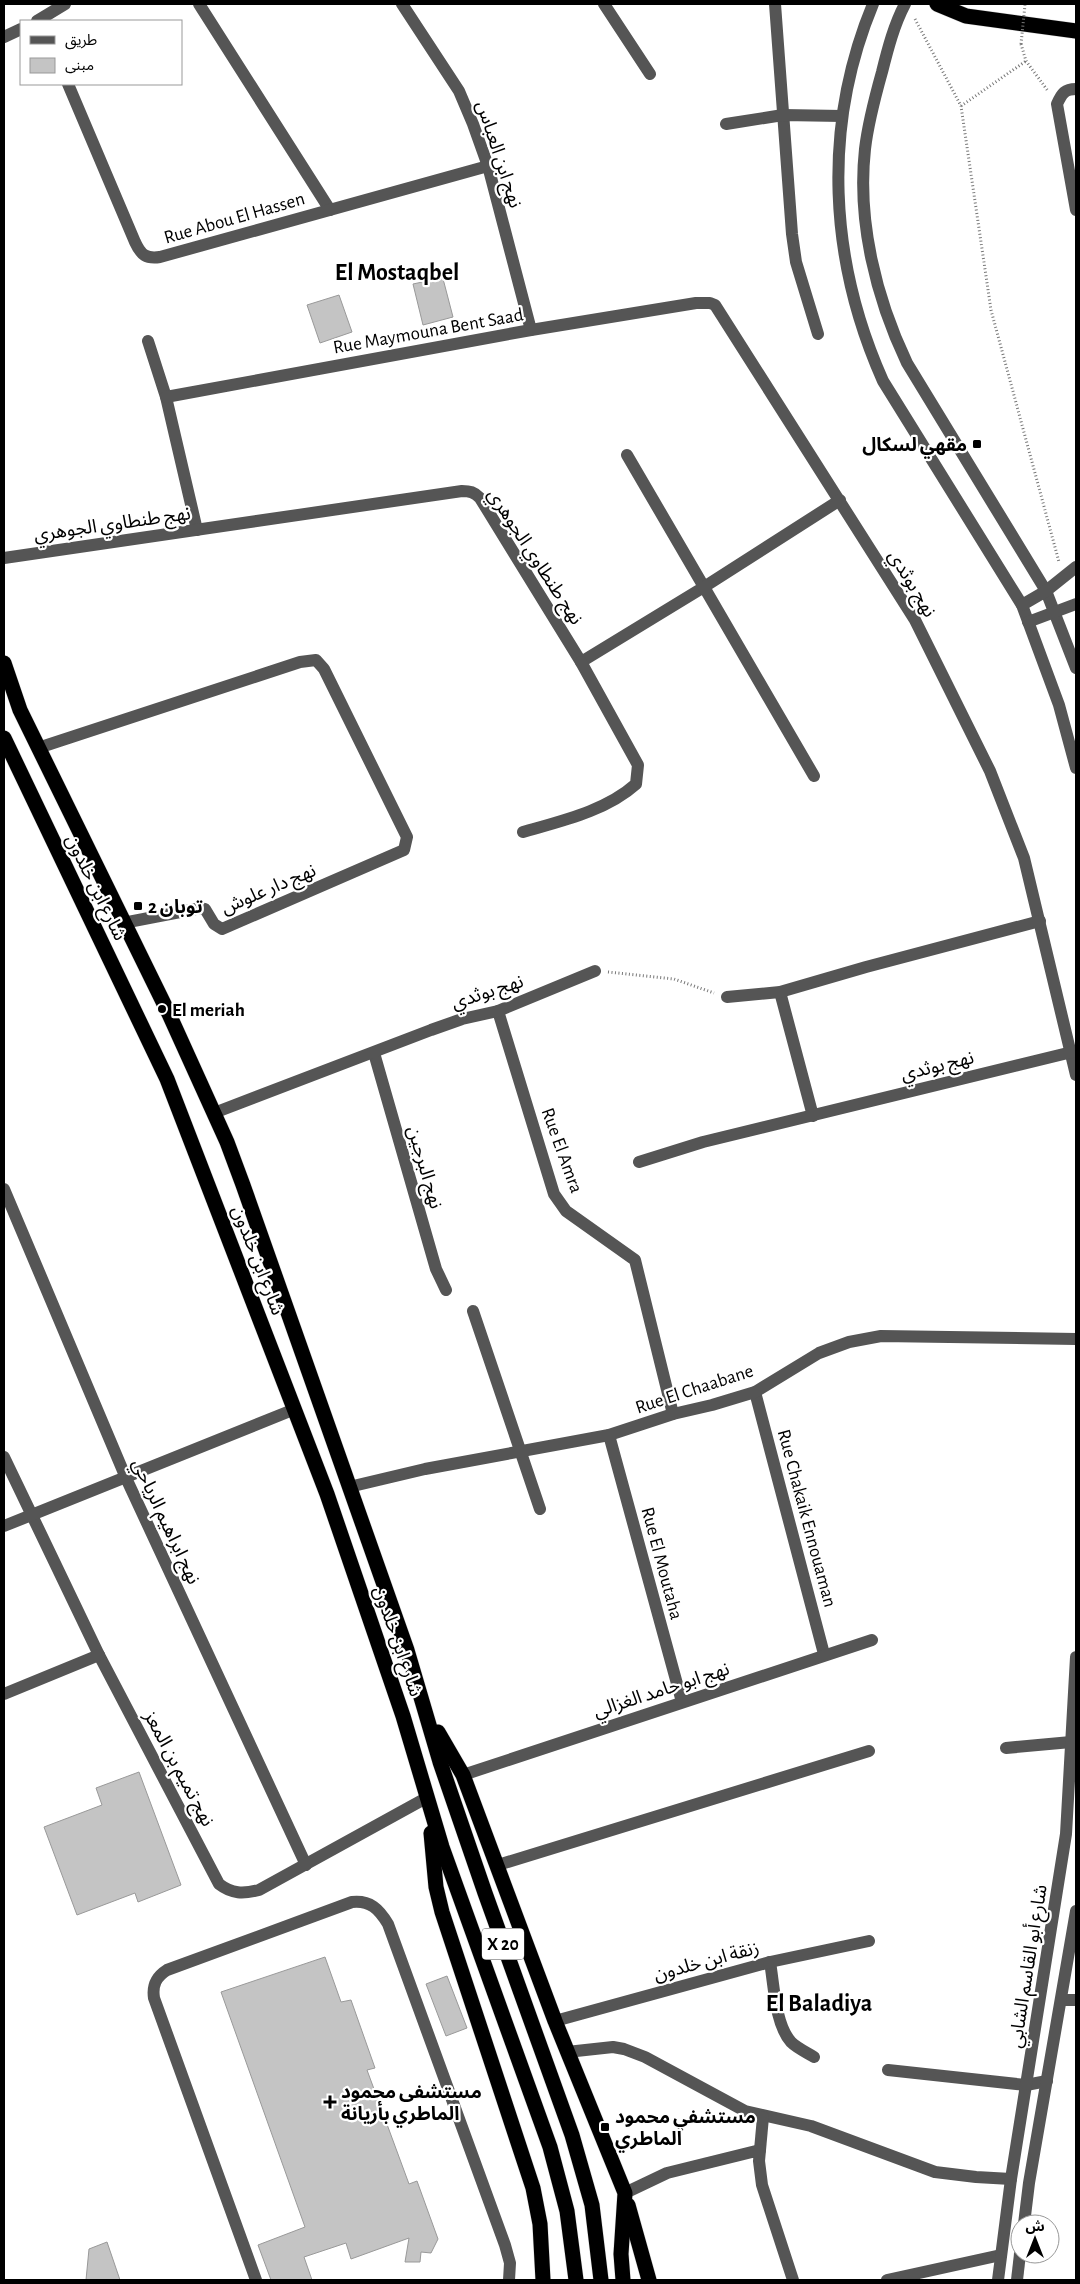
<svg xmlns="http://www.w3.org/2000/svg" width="1080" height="2284" viewBox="0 0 1080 2284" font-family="'Alegreya Sans','Noto Sans Arabic',sans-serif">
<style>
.building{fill:#c4c4c4;stroke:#999}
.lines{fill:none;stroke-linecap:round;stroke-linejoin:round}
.highway-casing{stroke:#dbdbdb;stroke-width:16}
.path{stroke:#777;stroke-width:3;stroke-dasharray:1 2.5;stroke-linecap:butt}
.minor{stroke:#555;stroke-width:12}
.highway{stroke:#000;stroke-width:15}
.path-bridge{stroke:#777;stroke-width:3;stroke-dasharray:1 2.5;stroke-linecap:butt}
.poi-dot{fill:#000;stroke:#fff;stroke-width:2}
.labels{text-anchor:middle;stroke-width:4.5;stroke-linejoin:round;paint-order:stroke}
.shield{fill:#fff;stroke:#4c4c4c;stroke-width:1}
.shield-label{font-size:18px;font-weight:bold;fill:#000}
.street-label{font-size:19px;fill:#000;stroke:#fff}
.poi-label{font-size:19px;font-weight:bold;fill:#000;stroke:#fff;text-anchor:start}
.district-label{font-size:24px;font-weight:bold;fill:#000;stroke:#fff}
</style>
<rect width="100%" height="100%" fill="#fff"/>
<!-- building -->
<g class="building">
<path d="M441 271 453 317 423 325 413 284 427 281 425 275Z"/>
<path d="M339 295 352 332 320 343 307 305Z"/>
<path d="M139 1772 181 1885 138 1902 135 1893 77 1915 44 1827 102 1805 96 1788Z"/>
<path d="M325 1957 341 2002 351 2000 375 2068 367 2070 409 2184 417 2181 438 2239 431 2253 421 2252 420 2262H405L409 2238 351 2259 346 2243 304 2257 312 2280H271L258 2245 305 2227 221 1992Z"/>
<path d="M447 1976 467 2028 446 2036 426 1984Z"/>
<path d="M107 2242 120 2280H86L89 2249Z"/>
</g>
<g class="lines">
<!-- highway casing -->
<g class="highway-casing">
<g id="highway">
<path d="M937 4 966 16 1076 31"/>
<path d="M4 663 20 710 169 1014 227 1142 243 1185 407 1650 440 1762 485 1893 572 2135 592 2205 601 2280"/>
<path d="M4 738 167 1079 327 1494 403 1716 442 1847 550 2147 567 2211 576 2280"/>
<path d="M438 1732 463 1775 555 2021 625 2193 621 2254 623 2280"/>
<path d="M431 1833 436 1887 442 1912 533 2188 540 2224 543 2280"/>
<path d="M628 2205 649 2280"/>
</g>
</g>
<!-- path -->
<g class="path">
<path d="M915 19 961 106 991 310 1059 562"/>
<path d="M1021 44 1026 61 1048 91"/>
<path d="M961 106 1026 61"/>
<path d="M608 972 674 979 714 993"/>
</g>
<!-- minor -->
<g class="minor">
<path d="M199 4 330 210"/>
<path d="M402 4 459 91 473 124 488 166 531 330"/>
<path d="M604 4 650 74"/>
<path d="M775 4 792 234 796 262 818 334"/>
<path d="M873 4C822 127 829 260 883 381L1022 605 1059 705 1076 768"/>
<path d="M905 4C894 25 888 48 882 72 875 97 868 123 865 149 857 221 876 298 907 363L1046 591 1076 668"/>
<path d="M37 21 65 4"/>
<path d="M4 37 21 29"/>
<path d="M68 84 135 242C141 255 146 259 160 257L488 166"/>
<path d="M1076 89C1065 89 1062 93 1057 104L1076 210"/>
<path d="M726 124 783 115 842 116"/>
<path d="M148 341 166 397 197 530"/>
<path d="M166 397 531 330 696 303H710L715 305 915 620 990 771 1024 858 1076 1075"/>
<path d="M4 558 462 491C470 491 474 492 480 498L581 662 704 587 627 455"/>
<path d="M1022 605 1046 591 1076 567"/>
<path d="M1028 622 1076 604"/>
<path d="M38 748 300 662 316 660 324 669 407 837 404 850 222 929 214 924 205 909 201 908 123 923"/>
<path d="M814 776 704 587 840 500"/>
<path d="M523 832C561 821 606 811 636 784L638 765 581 662"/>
<path d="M780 992 813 1116"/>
<path d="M727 997 780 992 866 967 1040 921"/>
<path d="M498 1011 554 1194 566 1211 635 1260 673 1414"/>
<path d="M374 1053 436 1269 446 1290"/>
<path d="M214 1113 431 1030 462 1019 498 1011 595 971"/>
<path d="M639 1162 703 1142 1076 1051"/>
<path d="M4 1189 126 1478 306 1865"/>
<path d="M473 1311 540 1509"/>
<path d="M755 1392 824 1654"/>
<path d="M609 1435 682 1702"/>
<path d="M4 1457 99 1655 219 1884C232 1894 243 1894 259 1890L428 1797"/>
<path d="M349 1487 425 1469 609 1435 673 1414 712 1405 755 1392 819 1353 849 1342 881 1336 1076 1339"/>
<path d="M4 1526 295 1409"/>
<path d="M4 1694 99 1655"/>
<path d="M1006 1748 1071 1742 1076 1744"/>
<path d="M463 1775 872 1640"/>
<path d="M498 1865 869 1751"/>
<path d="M770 1962C774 1985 775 2024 791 2042 797 2048 806 2052 814 2057"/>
<path d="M1061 2000H1076"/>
<path d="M555 2021 770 1962 869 1941"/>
<path d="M567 2052 613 2047 624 2049 645 2057 745 2111 811 2126 935 2172 976 2177 1011 2179"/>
<path d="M888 2070 1026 2085 1047 2081"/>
<path d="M760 2150 763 2117"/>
<path d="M625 2193 667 2173 760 2150 759 2161 762 2185 793 2280"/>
<path d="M1024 2224 1029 2183 1076 1911"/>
<path d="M256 2280 154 1998C152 1985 156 1977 167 1970L352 1902C370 1900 379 1909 388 1924L505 2245 510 2263 509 2280"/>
<path d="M887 2280 1001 2255"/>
<path d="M998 2280 1011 2179 1066 1834 1076 1657"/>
<path d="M1017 2280 1020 2254"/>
</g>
<!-- highway -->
<use href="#highway" class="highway"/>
<!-- path-bridge -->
<path class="path-bridge" d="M1021 44 1025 5"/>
</g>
<!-- markers -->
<g class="poi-dot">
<rect x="972" y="439" width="10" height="10" rx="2.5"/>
<rect x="133" y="901" width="10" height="10" rx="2.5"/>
<circle cx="162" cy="1009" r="5"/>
<path d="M327.5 2094.5h5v5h5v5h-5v5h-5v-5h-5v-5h5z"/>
<rect x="600" y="2122" width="10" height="10" rx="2.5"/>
</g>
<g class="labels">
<!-- shield labels -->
<rect class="shield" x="482" y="1928.5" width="42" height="31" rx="4"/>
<g class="shield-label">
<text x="503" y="1950">X 20</text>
</g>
<!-- street labels -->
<g class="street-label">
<text transform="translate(500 154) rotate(72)" y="7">نهج ابن العباس</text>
<text transform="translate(234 217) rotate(-16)" y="7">Rue Abou El Hassen</text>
<text transform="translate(428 330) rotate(-10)" y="7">Rue Maymouna Bent Saad</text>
<text transform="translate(112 523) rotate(-8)" y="7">نهج طنطاوي الجوهري</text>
<text transform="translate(536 556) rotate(57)" y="7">نهج طنطاوي الجوهري</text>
<text transform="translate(913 583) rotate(59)" y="7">نهج بوثدي</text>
<text transform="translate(97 887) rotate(64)" y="7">شارع ابن خلدون</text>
<text transform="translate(268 888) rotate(-23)" y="7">نهج دار علوش</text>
<text transform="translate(487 991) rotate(-18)" y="7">نهج بوثدي</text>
<text transform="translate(937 1065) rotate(-14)" y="7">نهج بوثدي</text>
<text transform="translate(563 1150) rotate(70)" y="7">Rue El Amra</text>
<text transform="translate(426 1167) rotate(74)" y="7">نهج البرجين</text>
<text transform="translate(259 1260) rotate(69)" y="7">شارع ابن خلدون</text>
<text transform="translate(694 1388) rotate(-18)" y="7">Rue El Chaabane</text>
<text transform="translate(808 1518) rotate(75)" y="7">Rue Chakaik Ennouaman</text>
<text transform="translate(167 1521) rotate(65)" y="7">نهج ابراهيم الرياحي</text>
<text transform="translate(663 1563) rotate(75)" y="7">Rue El Moutaha</text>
<text transform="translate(399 1641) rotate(71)" y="7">شارع ابن خلدون</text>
<text transform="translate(661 1689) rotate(-18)" y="7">نهج ابو حامد الغزالي</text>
<text transform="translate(180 1768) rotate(62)" y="7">نهج تميم بن المعز</text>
<text transform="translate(706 1960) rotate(-15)" y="7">زنقة ابن خلدون</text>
<text transform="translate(1027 1966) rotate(-81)" y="7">شارع أبو القاسم الشابي</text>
</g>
<!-- poi labels -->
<g class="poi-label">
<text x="967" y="451" text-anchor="end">مقهي لسكال</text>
<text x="148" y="913">توبان 2</text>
<text x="172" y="1016">El meriah</text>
<text x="341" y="2098">مستشفى محمود<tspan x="341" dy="22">الماطري بأريانة</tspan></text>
<text x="615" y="2123">مستشفي محمود<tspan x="615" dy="22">الماطري</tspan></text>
</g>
<!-- district labels -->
<g class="district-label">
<text x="397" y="280">El Mostaqbel</text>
<text x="819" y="2011">El Baladiya</text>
</g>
</g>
<!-- border -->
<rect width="1080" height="2284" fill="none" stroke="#000000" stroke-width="10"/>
<!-- legend -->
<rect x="20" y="20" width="162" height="65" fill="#ffffff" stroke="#999999"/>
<rect x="30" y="36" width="25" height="8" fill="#555555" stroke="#999999"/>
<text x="65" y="45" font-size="15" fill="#000000">طريق</text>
<rect x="30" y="58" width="25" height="15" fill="#c4c4c4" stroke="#999999"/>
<text x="65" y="70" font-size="15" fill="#000000">مبنى</text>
<!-- north arrow -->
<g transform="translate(1035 2239)"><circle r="24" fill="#ffffff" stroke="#999999"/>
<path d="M0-4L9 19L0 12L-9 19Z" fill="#000000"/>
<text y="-8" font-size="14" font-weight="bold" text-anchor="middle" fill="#000000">ش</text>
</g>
</svg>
